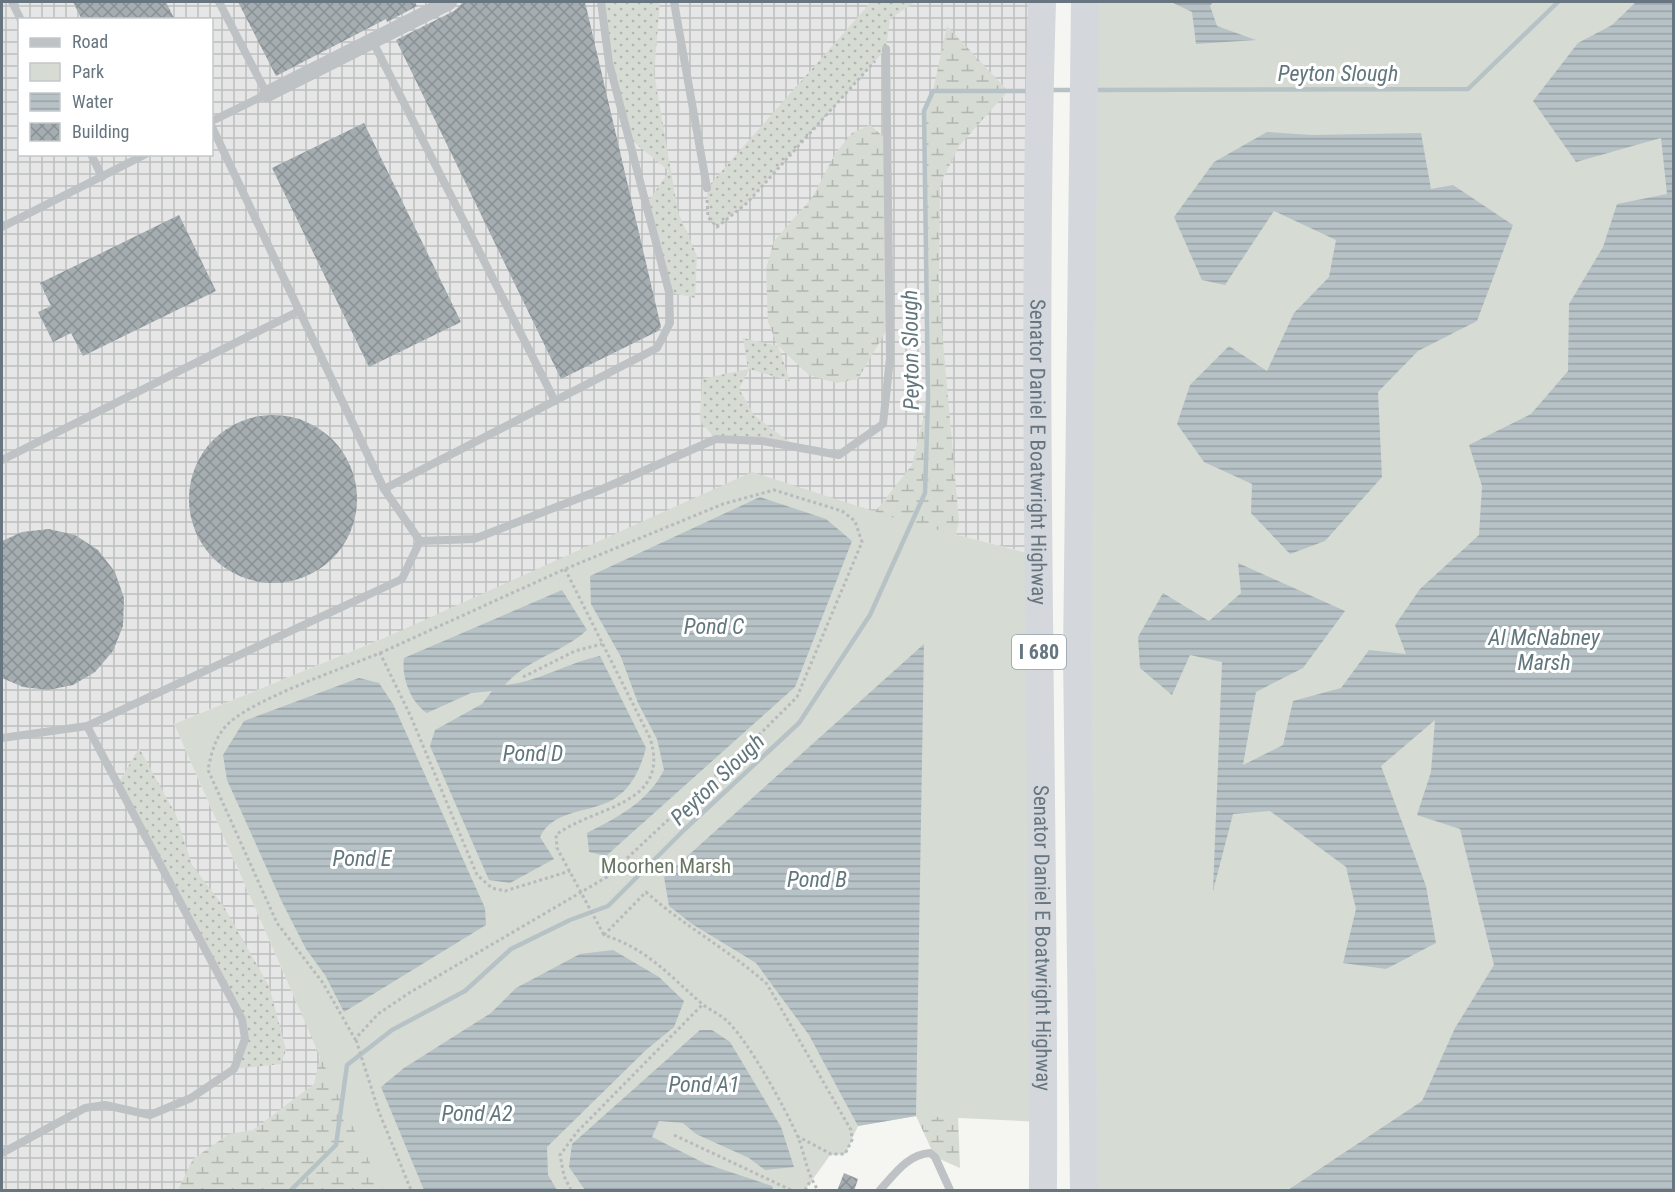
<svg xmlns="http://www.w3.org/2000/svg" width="1675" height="1192" viewBox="0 0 1675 1192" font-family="'Roboto Condensed',sans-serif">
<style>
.industrial{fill:url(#industrial-grid);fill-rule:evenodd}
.grass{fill:url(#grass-dots)}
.wetland{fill:url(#wetland-marsh)}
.green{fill:#d6dbd3}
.water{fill:url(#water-rules)}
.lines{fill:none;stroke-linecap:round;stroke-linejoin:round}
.stream{stroke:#b7c2c6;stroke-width:4.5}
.building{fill:url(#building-cross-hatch)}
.path{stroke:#b8bbbd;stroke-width:3;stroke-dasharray:3 3;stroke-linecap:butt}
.service{stroke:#bec2c5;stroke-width:8}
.minor{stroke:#bec2c5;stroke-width:16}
.motorway{stroke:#d4d8dc;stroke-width:28}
.labels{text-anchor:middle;stroke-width:6;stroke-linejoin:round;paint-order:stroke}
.shield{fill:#fff;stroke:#949ea6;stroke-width:1.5}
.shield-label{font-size:20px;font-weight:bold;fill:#667580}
.street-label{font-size:21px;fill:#667580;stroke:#fff}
.park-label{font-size:21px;fill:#697864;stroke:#fff}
.water-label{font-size:22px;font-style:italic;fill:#62777d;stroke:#fff}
</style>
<defs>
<pattern id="industrial-grid" width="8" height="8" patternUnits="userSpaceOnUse" patternTransform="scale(1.5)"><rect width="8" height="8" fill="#e5e6e5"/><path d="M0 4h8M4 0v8" fill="none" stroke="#bdbfbf"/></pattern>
<pattern id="grass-dots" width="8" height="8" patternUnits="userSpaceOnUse" patternTransform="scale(1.5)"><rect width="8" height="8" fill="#d6dbd3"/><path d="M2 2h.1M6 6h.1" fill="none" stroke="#b1b6b0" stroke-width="1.8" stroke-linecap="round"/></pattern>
<pattern id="wetland-marsh" width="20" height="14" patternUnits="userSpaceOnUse" patternTransform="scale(1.5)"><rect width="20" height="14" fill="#d6dbd3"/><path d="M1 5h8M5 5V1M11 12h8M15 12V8" fill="none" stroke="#b1b6b0"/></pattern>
<pattern id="water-rules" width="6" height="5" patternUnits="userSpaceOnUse" patternTransform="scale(1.5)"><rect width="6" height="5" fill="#b7c2c6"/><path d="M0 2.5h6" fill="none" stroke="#99a2a6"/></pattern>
<pattern id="building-cross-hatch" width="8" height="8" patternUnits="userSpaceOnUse" patternTransform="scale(1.5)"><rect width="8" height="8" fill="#a5adb1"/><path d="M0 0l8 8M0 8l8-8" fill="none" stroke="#8a9195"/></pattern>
</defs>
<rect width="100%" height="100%" fill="#f5f5f1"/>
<!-- industrial -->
<path class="industrial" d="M2 2H1042L1039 556 904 521 389 636 174 724 333 1085 383 1190H2ZM20 20H212V154H20Z"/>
<!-- grass -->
<g class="grass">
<path d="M601 2H660L654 73 678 212 697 256 695 298 669 292 646 205 669 171 629 138 609 63Z"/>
<path d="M871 2H915L890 19 886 49 747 203 717 227 708 217 707 188Z"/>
<path d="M743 338 778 346 790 381 749 369 739 389 754 415 797 448 716 439 700 421 702 379 748 369Z"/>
<path d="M139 748 176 815 192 865 224 907 269 986 286 1050 281 1064 234 1069 245 1039 242 1019 118 784Z"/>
</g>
<!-- wetland -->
<g class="wetland">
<path d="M947 26 1008 91 959 146 940 185 939 296 959 522 951 552 949 881 960 1168 935 1157 916 1116 924 645 852 1140 845 1154 424 1190H178L193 1159 229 1134 253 1130 314 1084 320 1057 279 961 852 541 912 465 928 398 924 111 933 91Z"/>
<path d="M870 125 887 140 889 326 858 379 836 383 809 375 778 346 768 322 766 269 774 241 812 198 835 154 852 133Z"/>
</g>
<!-- green -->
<g class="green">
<path d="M1085 2H1673V1190H1084Z"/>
<path d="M752 472 904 521 1039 556 1044 1122 916 1116 858 1126 845 1154H831L805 1190H383L333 1085 174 724 389 636Z"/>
</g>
<!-- water -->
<g class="water">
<path d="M1171 2H1213L1210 6 1217 26 1256 40 1196 44 1192 12Z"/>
<path d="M1636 2H1674L1673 1190H1288L1422 1101 1455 1028 1494 965 1460 829 1417 815 1431 772 1435 720 1381 766 1426 886 1436 943 1386 969 1343 963 1356 909 1346 867 1270 811 1233 814 1213 891 1222 662 1190 655 1172 695 1140 668 1138 637 1163 593 1209 621 1241 593 1238 563 1345 611 1303 668 1256 692 1243 765 1283 745 1293 701 1341 688 1369 650 1406 654 1395 625 1420 589 1479 535 1482 486 1469 445 1531 414 1568 371 1569 304 1603 247 1617 204 1667 194 1661 138 1576 162 1533 101 1578 43 1612 25Z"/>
<path d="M1267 132 1312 135 1421 133 1431 189 1453 185 1513 225 1477 321 1418 351 1378 392 1382 477 1325 541 1290 554 1251 513 1252 484 1204 462 1177 424 1190 385 1229 346 1267 371 1294 313 1329 277 1336 240 1274 211 1225 285 1202 280 1174 217 1214 162Z"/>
<path d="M760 497 826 519 852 541 795 687 606 856 589 852 587 833C618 817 648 802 664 770L657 739 638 703 621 657 591 604 590 576Z"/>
<path d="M562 590 587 630C562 653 527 659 505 685 538 682 567 663 600 656L646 748C641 767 632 788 614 799 591 813 553 809 540 837L554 859 510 883 489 880 430 746 435 730 482 704 492 691 471 693 427 713C411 703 401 677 404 658Z"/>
<path d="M924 644 916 1116 858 1126 809 1035 756 963 692 924 669 906 664 877Z"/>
<path d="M359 678 379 683 393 704 485 908 486 925 344 1012 325 975 306 949 282 902 227 780 223 755 244 721Z"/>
<path d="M613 950 659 977 684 1001 674 1027 646 1050 547 1147 548 1175 557 1190H424L381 1087 404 1068 491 1013 516 988 580 954Z"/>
<path d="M700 1030H712L730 1042 781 1127 794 1167 765 1170 749 1158 696 1134 683 1123 659 1121 652 1137 706 1164 772 1186 773 1190H585L569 1167 572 1144Z"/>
</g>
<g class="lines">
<!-- stream -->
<g class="stream">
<path d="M1050 90H1075"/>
<path d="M1092 90 1468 89 1558 2"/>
<path d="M291 1190 336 1145 347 1065 392 1030 465 991 511 949 570 920 608 906 685 829 799 723 870 615 925 493 928 398 924 111 933 91H1030"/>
</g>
</g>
<!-- building -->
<g class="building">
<path d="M73 2H166L175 20H82Z"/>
<path d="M238 2H415L417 6 387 22 386 19 276 76Z"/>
<path d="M464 2H585L661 327 658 331 561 379 396 40 454 11Z"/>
<path d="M364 123 461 322 369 367 272 168Z"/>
<path d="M179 215 216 291 83 356 71 333 53 342 38 312 51 306 40 283Z"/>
<circle cx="273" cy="499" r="84"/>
<path d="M49 529 75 535 98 550 115 572 124 598 123 626 113 651 95 672 73 685 48 690 23 687 2 678V541L22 532Z"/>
<path d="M844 1173 858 1179 854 1191H837Z"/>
</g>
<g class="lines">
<!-- path -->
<g class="path">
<path d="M707 200 708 217 717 227 747 203 875 61"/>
<path d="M565 569 650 738C672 806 593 806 556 835L557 848 604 935"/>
<path d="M380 653 565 569 723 504 774 490 842 511 855 521 862 542 797 697 763 731 607 877 409 993 378 1014 355 1039 323 983 277 923 208 770C211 754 215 739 225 727 247 701 344 668 380 653L411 717 477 875 492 888 505 891 570 871"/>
<path d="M523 677 575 651 602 644"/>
<path d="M356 1040 379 1112 411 1190"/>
<path d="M674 1135 791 1190"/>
<path d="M797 1136 831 1154H845L852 1140 851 1130 767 984C729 950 684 926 646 892L604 935C647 949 668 974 701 1003 709 1010 720 1014 727 1021 748 1040 785 1108 797 1135 805 1153 806 1173 818 1190"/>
<path d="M571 1190 564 1176 560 1155 577 1132 702 1005"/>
<path d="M805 1190 811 1180"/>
</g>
<!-- service -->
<g class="service">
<path d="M12 2 21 20"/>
<path d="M674 2 707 188"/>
<path d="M372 40 555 401"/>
<path d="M212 121 267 94 219 2"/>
<path d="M91 154 102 177"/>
<path d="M2 227 146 154"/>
<path d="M2 460 299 311"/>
<path d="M384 489 657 348 670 323 669 292 609 63 601 2"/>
<path d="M420 541 474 539 600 490 716 439 762 441 839 455 883 424 890 358 886 49"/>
<path d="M2 738 87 726 402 579 420 541 384 489 212 127"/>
<path d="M2 1153 85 1108 105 1105 150 1115 191 1098 234 1069 245 1039 242 1019 87 726"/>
<path d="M880 1190C894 1175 908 1154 930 1153L935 1157 950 1190"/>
</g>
<!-- minor -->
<path class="minor" d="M267 94 449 2"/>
<!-- motorway -->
<g class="motorway">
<path id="s1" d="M1042 2C1030 398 1045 794 1043 1190"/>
<path d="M1084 1190 1077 655 1085 2"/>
</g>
</g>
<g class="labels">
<!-- shield labels -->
<rect class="shield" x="1012" y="635" width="54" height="34" rx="4.5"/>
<g class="shield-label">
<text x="1039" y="659">I 680</text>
</g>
<!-- street labels -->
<g class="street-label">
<text dy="7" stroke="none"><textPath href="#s1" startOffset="450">Senator Daniel E Boatwright Highway</textPath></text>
<text dy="7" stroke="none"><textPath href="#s1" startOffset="936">Senator Daniel E Boatwright Highway</textPath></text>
</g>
<!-- park labels -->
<g class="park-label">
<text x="666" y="873">Moorhen Marsh</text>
</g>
<!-- water labels -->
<g class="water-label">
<text x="1338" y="81">Peyton Slough</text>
<text transform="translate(910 350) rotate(-91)" y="8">Peyton Slough</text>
<text x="714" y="634">Pond C</text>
<text x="1544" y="645">Al McNabney<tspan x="1544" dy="25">Marsh</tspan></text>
<text x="533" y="761">Pond D</text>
<text transform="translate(717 779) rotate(-44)" y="8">Peyton Slough</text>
<text x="362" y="866">Pond E</text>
<text x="817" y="887">Pond B</text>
<text x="704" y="1092">Pond A1</text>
<text x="477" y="1121">Pond A2</text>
</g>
</g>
<!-- border -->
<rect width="1675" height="1192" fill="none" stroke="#667580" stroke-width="6"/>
<!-- legend -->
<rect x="18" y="18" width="195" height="138" fill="#ffffff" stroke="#c2c8cc" stroke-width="1.5"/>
<rect x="30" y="38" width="30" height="9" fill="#bec2c5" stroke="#c2c8cc" stroke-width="1.5"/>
<text x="72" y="48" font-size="18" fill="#667580">Road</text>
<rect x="30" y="63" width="30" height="18" fill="#d6dbd3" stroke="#c2c8cc" stroke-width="1.5"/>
<text x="72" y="78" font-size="18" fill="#667580">Park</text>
<rect x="30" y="93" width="30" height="18" fill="url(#water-rules)" stroke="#c2c8cc" stroke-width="1.5"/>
<text x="72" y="108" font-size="18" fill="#667580">Water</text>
<rect x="30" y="123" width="30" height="18" fill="url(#building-cross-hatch)" stroke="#c2c8cc" stroke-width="1.5"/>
<text x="72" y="138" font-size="18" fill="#667580">Building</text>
</svg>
